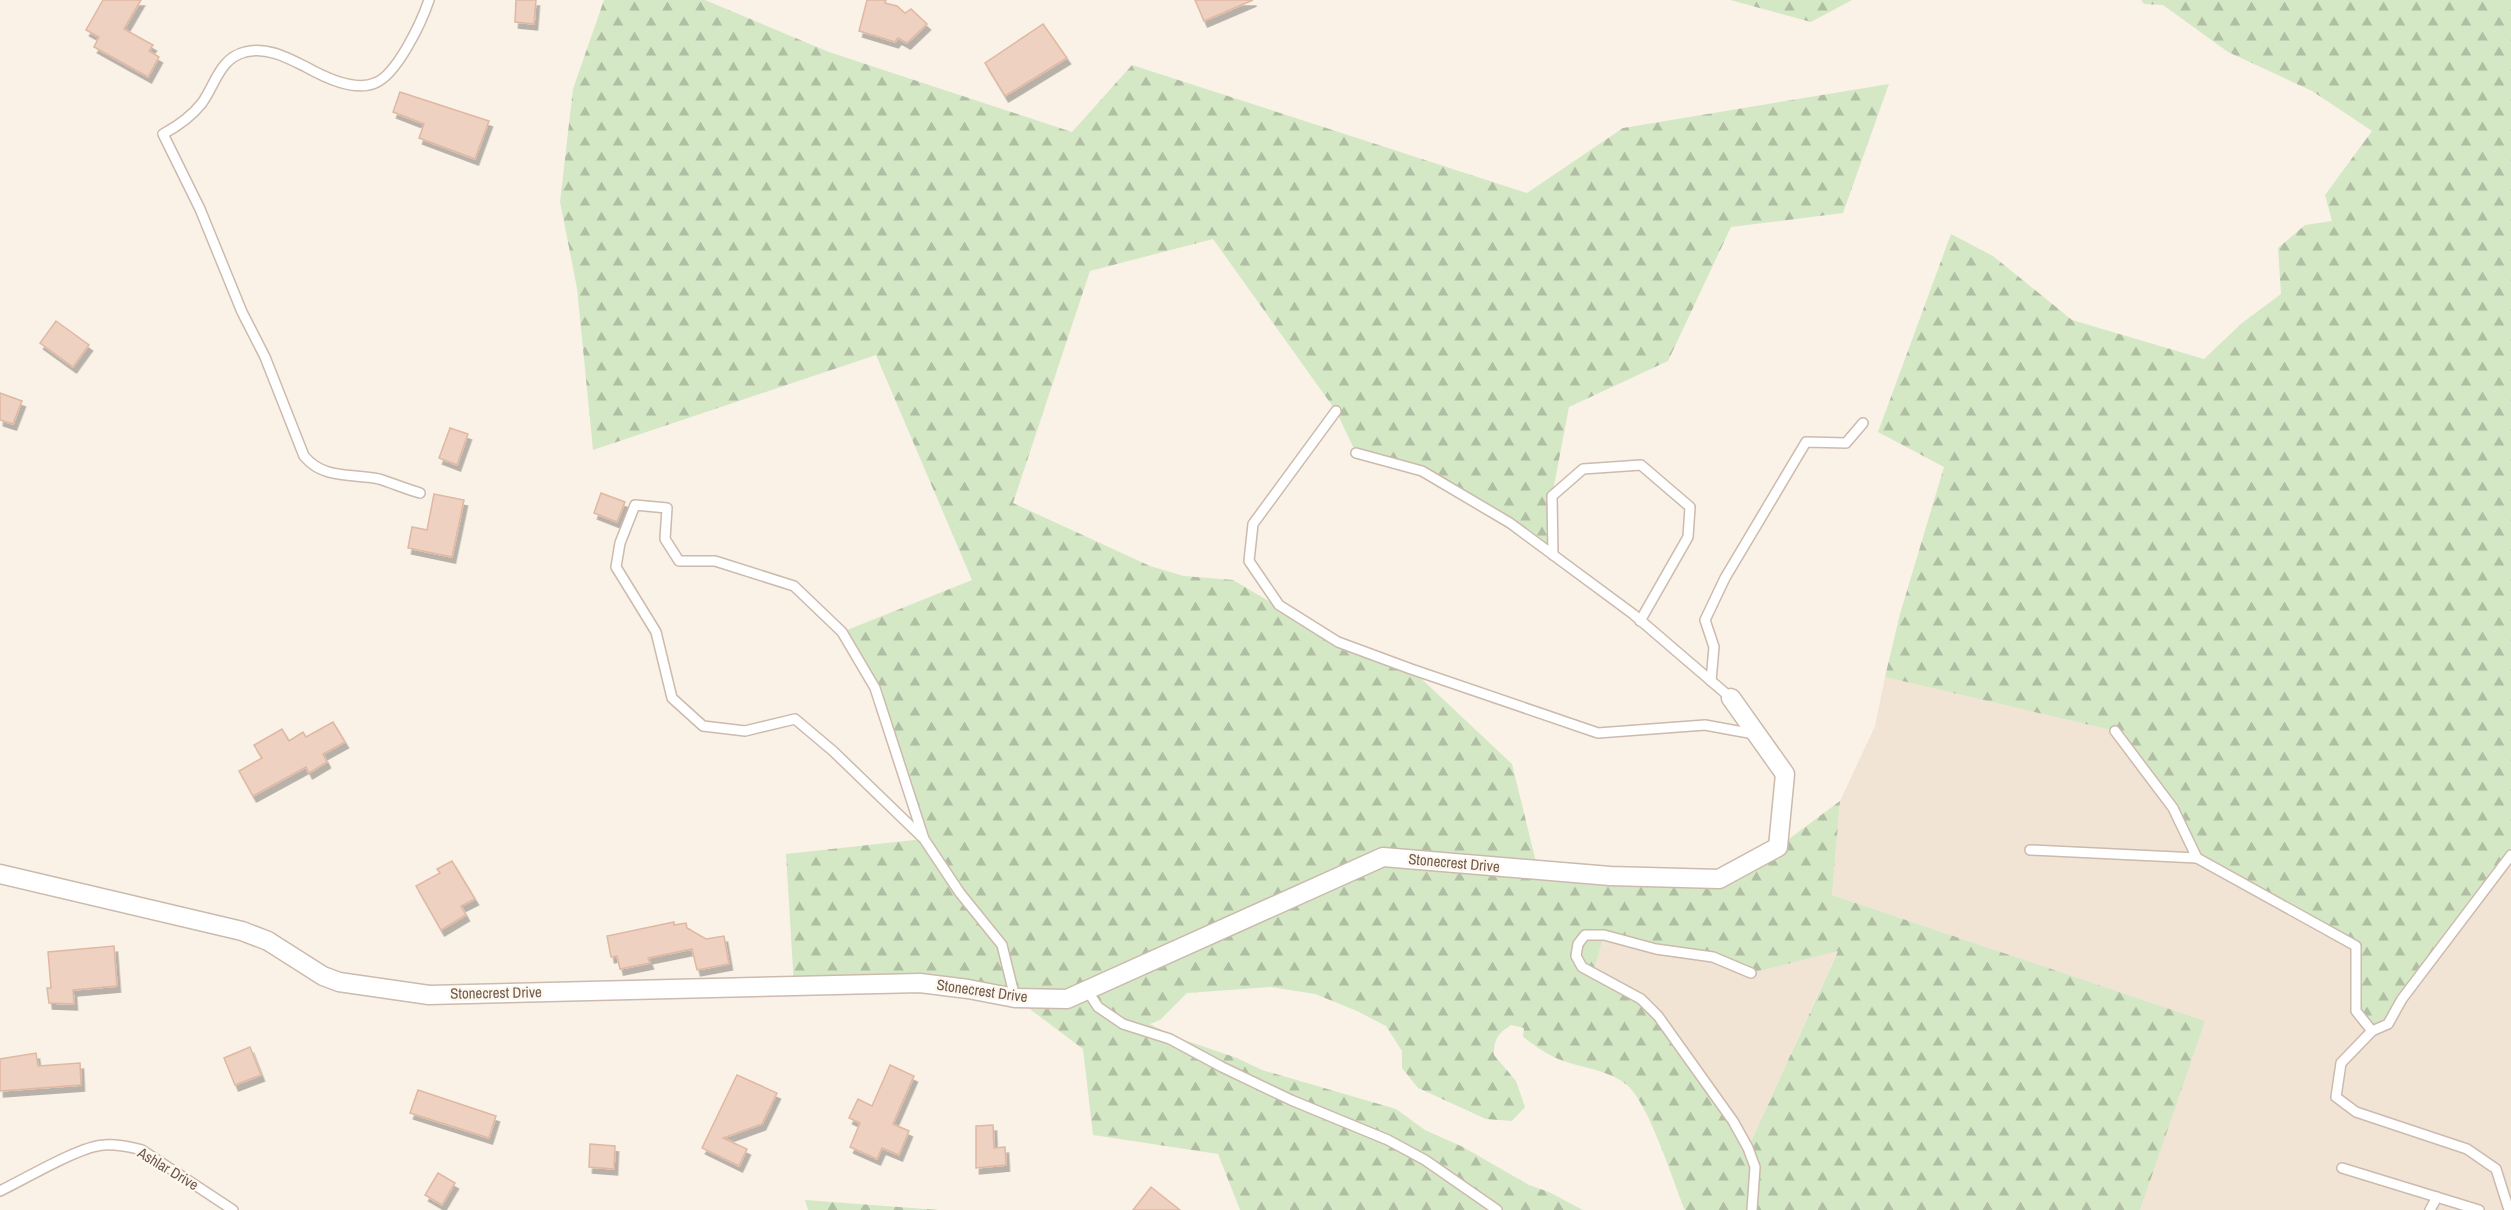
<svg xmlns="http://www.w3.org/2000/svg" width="2511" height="1210" viewBox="0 0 2511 1210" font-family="'Archivo Narrow',sans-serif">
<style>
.residential{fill:#f2e4d5}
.forest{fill:url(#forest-firs);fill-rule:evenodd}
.building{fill:#eed1c0;stroke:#e0b8a2;stroke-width:1.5;filter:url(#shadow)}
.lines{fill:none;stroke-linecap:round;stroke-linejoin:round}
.lane-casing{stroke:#ccbaad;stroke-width:12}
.street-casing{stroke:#ccbaad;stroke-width:21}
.lane{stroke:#fff;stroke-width:9}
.street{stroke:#fff;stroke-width:18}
.labels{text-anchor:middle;stroke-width:4.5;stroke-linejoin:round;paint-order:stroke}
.street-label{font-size:15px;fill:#72594d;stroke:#fef7ed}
</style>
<defs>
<pattern id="forest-firs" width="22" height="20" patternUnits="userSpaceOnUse" patternTransform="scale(1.5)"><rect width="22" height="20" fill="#d4e8c6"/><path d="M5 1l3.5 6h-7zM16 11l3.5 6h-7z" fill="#b0bfa3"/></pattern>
<filter id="shadow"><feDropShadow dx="3.5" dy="6" stdDeviation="0" flood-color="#0004"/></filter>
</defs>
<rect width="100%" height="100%" fill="#fbf2e7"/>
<!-- residential -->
<g class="residential">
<path d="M1885 677 2115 731 2511 855V1210H2140L2204 1021 1832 895 1840 801 1875 726Z"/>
<path d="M1604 935 1713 957 1751 973 1838 950 1748 1148 1593 973Z"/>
</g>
<!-- forest -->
<g class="forest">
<path d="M604 0H705L829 52 1072 132 1132 65 1527 193 1623 128 1889 84 1843 213 1731 227 1668 361 1569 407 1552 496 1553 555 1422 471 1356 453 1336 411 1213 239 1090 271 1013 503 1150 566 1184 576 1233 580 1338 642 1411 669 1512 764 1538 870 1719 879 1778 847 1840 801 1832 895 2205 1021 2140 1210H1685C1673 1181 1649 1104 1627 1085 1606 1068 1577 1068 1554 1057 1543 1052 1533 1044 1523 1037L1524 1028 1511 1025C1498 1034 1494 1038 1494 1055L1516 1081 1525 1107 1512 1121 1486 1119 1418 1088 1402 1068V1051L1386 1026 1357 1011 1315 994 1271 987 1187 993 1160 1020 1150 1024 1170 1035 1237 1058 1262 1070 1396 1109 1425 1130 1463 1147 1529 1185 1549 1192 1583 1210H1240L1218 1154 1093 1135 1083 1049 1015 998 968 989 794 986 786 854 923 839 875 688 842 632 972 580 876 355 593 450 577 288 560 202 573 89ZM1604 935 1713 957 1751 973 1838 951 1748 1148 1641 999 1593 973Z"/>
<path d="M1730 0H1852L1811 22Z"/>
<path d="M2141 0H2511V855L2388 1024 2372 1031 2356 1011V946L2197 858 2173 808 2115 731 1885 677 1900 614 1944 467 1878 432 1951 234 1993 256 2072 320 2204 359 2242 323 2281 294 2278 248 2305 225 2332 221 2325 195 2372 131 2312 91 2228 52 2163 5 2144 4Z"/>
<path d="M805 1200 939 1210H808Z"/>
</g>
<!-- building -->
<g class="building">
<path d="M103 0H141L124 29 153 45 149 51 159 57 148 77 94 47 99 37 86 30Z"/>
<path d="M516 0H536L534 24 515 22Z"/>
<path d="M867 0H886L885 3 897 6 905 13 911 9 927 24 907 43 898 38 895 42 859 31Z"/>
<path d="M1195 0H1253L1204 21Z"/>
<path d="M1043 24 1067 58 1005 96 985 63Z"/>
<path d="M400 92 489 121 475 159 419 138 424 124 393 112Z"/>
<path d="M56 321 89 345 73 367 40 343Z"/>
<path d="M0 393 22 401 13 424 0 420Z"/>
<path d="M450 428 468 434 457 465 439 458Z"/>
<path d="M601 493 625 502 617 522 594 513Z"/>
<path d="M434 494 464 500 452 557 408 548 412 527 427 530Z"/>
<path d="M333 722 345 742 323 754 327 762 309 773 306 767 253 796 239 771 262 758 254 745 282 729 289 741 303 732 306 737Z"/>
<path d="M452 861 475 899 461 906 466 915 441 930 416 886 440 873 437 869Z"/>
<path d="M674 922V925L686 923 687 928 706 939 724 936 729 964 697 970 692 949 648 958 650 963 620 969 617 956 611 957 607 936Z"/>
<path d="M114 946 117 986 73 990 74 1004 49 1003 47 988H51L48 952Z"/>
<path d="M250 1047 261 1075 235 1085 224 1058Z"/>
<path d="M36 1053 38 1066 80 1063 81 1085 0 1091V1059Z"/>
<path d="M890 1065 914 1076 893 1124 909 1131 899 1155 882 1148 877 1159 850 1147 860 1123 849 1118 858 1099 872 1106Z"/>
<path d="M737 1075 777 1093 762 1124 723 1138 747 1149 739 1166 702 1148Z"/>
<path d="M418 1090 496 1116 489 1138 410 1113Z"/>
<path d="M993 1125 994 1148 1005 1147 1006 1165 976 1168V1126Z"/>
<path d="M590 1144 615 1146 614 1169 589 1167Z"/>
<path d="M438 1173 455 1183 442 1205 425 1195Z"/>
<path d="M1151 1187 1180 1210H1133Z"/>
</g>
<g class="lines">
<!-- lane casing -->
<g class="lane-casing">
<g id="lane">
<path d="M1336 411 1253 524 1249 561 1279 605 1338 642 1411 669 1598 733 1705 725 1754 734"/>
<path d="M1356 453 1422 471 1510 523 1633 614 1731 698"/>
<path d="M420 493C406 489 392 483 379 479 351 473 324 480 304 456L265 357 242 312 200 209 163 134C178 126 191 117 202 103 215 85 220 58 245 52 266 46 288 58 306 67 324 77 354 92 375 83 397 75 422 21 429 0"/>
<path d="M1553 555 1552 496 1583 469 1641 465 1690 507 1688 537 1640 621"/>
<path d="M1711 681 1714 647 1705 620 1725 578 1806 442 1846 443 1863 423"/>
<path d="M2115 731 2173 808 2197 858"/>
<path d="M924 839 833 751 795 719 745 731 703 726 672 698 656 632 616 567 620 543 635 505 667 508 665 539 679 561H715L794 586 842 632 875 688 924 839 960 893 1002 945 1015 998"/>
<path d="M2030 850 2197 858 2356 946V1011L2372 1031"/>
<path d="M1751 973 1713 957 1656 949 1604 935H1585L1578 944 1576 956 1582 967 1641 999 1658 1016 1733 1121 1748 1148 1755 1167 1752 1210"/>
<path d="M1087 990 1098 1007 1123 1024 1170 1039 1222 1067 1291 1100 1388 1140 1425 1160 1497 1210"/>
<path d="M2342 1168 2479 1210"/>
<path d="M0 1191C25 1179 80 1146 104 1145 118 1144 129 1147 142 1150L233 1210"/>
<path d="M2430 1210 2437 1197"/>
<path d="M2509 1210 2496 1169 2467 1149 2356 1112 2336 1097 2341 1063 2372 1031 2388 1024 2402 999 2511 855"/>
</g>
</g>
<!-- street casing -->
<g class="street-casing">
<path id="street" d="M0 874 242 931 268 941 323 976 339 982 429 995 920 983 968 989 1015 998 1067 999 1383 857 1610 876 1719 879 1778 847 1785 774 1731 698"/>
</g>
<!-- lane -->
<use href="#lane" class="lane"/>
<!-- street -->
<use href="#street" class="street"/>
</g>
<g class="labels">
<!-- street labels -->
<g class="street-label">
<text transform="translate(1454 863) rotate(5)" y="5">Stonecrest Drive</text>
<text transform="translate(982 991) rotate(8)" y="5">Stonecrest Drive</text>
<text transform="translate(496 993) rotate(-1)" y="5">Stonecrest Drive</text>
<text transform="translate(168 1169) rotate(31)" y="5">Ashlar Drive</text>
</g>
</g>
</svg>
